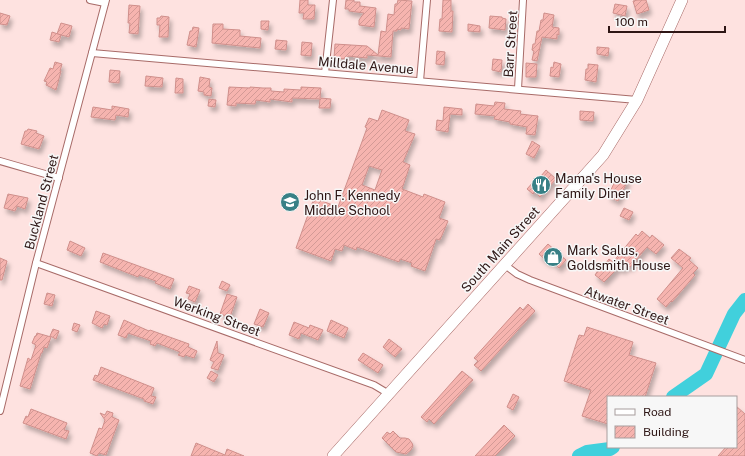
<svg xmlns="http://www.w3.org/2000/svg" width="745" height="456" viewBox="0 0 745 456" font-family="'Public Sans',sans-serif">
<style>
.lines{fill:none;stroke-linecap:round;stroke-linejoin:round}
.river{stroke:#41d0dc;stroke-width:14}
.building{fill:url(#building-hatch);stroke:#cf8f8b;fill-rule:evenodd;filter:url(#shadow)}
.minor-casing{stroke:#a86b68;stroke-width:8}
.trunk-casing{stroke:#a86b68;stroke-width:12}
.minor{stroke:#fff;stroke-width:6}
.trunk{stroke:#fff;stroke-width:11}
.labels{text-anchor:middle;stroke-width:3;stroke-linejoin:round;paint-order:stroke}
.street-label{font-size:13px;fill:#2e1615;stroke:#f7f7f7}
.poi-label{font-size:13px;fill:#2e1615;stroke:#f7f7f7;text-anchor:start}
</style>
<defs>
<pattern id="building-hatch" width="6" height="6" patternUnits="userSpaceOnUse"><rect width="6" height="6" fill="#f6b4af"/><path d="M-1 1l2-2M0 6l6-6M5 7l2-2" fill="none" stroke="#d39a96"/></pattern>
<filter id="shadow"><feDropShadow dx="2.5" dy="4.5" stdDeviation="2" flood-color="#0004"/></filter>
</defs>
<rect width="100%" height="100%" fill="#fee2e0"/>
<g class="lines">
<!-- river -->
<g class="river">
<path d="M673 397 706 374 734 314 745 300"/>
<path d="M579 456 587 452 610 449 613 447"/>
</g>
</g>
<!-- building -->
<g class="building">
<path d="M300 0H308V5H315L314 19H303L304 13H299Z"/>
<path d="M346 0H354V2H360V6L376 8 374 27 359 25V20L364 13 349 11V9H345Z"/>
<path d="M398 0 412 1 409 29 401 28V30L397 29V31H393L391 57 367 55V58L348 56 347 59 334 58 335 44 367 46 378 55 381 31 386 32 388 14 394 15 395 4H397Z"/>
<path d="M443 0H451V11H453L452 32 439 31 440 19H442Z"/>
<path d="M638 0H646L649 10 637 14 633 1Z"/>
<path d="M615 4 627 6 625 16 613 13Z"/>
<path d="M129 5 140 6 138 34 129 33 130 23H128Z"/>
<path d="M0 13 10 16 7 25 0 24Z"/>
<path d="M544 13 554 15 552 27 559 28V35L557 34V39L542 37 537 61 532 60 534 51 532 50 533 44H535L537 31H539L541 20H543Z"/>
<path d="M161 16 169 17 168 37H159L160 25H157V18H160Z"/>
<path d="M490 16 502 17V18L506 19 505 30 489 28Z"/>
<path d="M261 21H269L268 30 261 29Z"/>
<path d="M61 23 72 26 69 37 57 34Z"/>
<path d="M213 24H223V29L240 30V36L261 38 260 48 212 43Z"/>
<path d="M468 24 480 26V32L468 31Z"/>
<path d="M193 27 199 28 196 47 187 45 190 31H192Z"/>
<path d="M52 32 61 35 59 42 50 40Z"/>
<path d="M276 40 287 41 286 50 275 49Z"/>
<path d="M302 42 312 43 311 56 301 55Z"/>
<path d="M597 47 609 48 608 56 597 54Z"/>
<path d="M437 51 445 52 444 65 436 64Z"/>
<path d="M493 59 502 60 501 72 492 70Z"/>
<path d="M55 62 62 64 60 71H61L56 90 46 85 47 82 44 81 50 68 53 69Z"/>
<path d="M554 62 561 64 559 77 550 76 551 67 553 68Z"/>
<path d="M526 63 537 64 536 77H526Z"/>
<path d="M588 64 598 65 596 82 585 80 586 69H588Z"/>
<path d="M110 70 120 71 119 83 109 82Z"/>
<path d="M146 76 163 78 162 87 145 86Z"/>
<path d="M200 77 210 79 209 87 212 88 211 96 204 95V92L198 91Z"/>
<path d="M176 78 183 79V93H175Z"/>
<path d="M229 87 250 88V87L263 88H271V91L284 92V89L301 90V87L321 88 320 98 331 99 330 108H319L320 99 292 98V102L270 99V102L256 100 255 104 236 103V106L227 105Z"/>
<path d="M209 99 216 100 215 107 208 106Z"/>
<path d="M495 102 505 103 504 109 521 111 520 114 538 116 535 135 526 134 527 127 510 124V122L494 119 495 116 475 114 476 104 494 106Z"/>
<path d="M112 106 129 109 128 117 116 115 115 120 91 117 93 107 112 110Z"/>
<path d="M444 107 462 109V115L450 114 448 132 436 130 437 120 443 121Z"/>
<path d="M382 110 409 120 405 131 415 134 403 162 410 165 402 189 423 197 424 194 445 202 439 218 448 221 440 240 436 239 425 271 411 266 412 263 400 259 399 262 357 247 356 250 344 245 342 251 335 249 331 261 296 248 314 198 338 207 367 128 365 127 369 118 378 121ZM369 166 382 170 375 190 362 185Z"/>
<path d="M580 111 594 112 593 121 580 120Z"/>
<path d="M28 129 37 131 36 133 44 136 39 149 21 144 25 131H27Z"/>
<path d="M532 141 540 146 534 158 526 154Z"/>
<path d="M546 170 556 179 540 197 535 192 533 194 527 189 535 180 536 182Z"/>
<path d="M618 175 628 180 618 201 608 196Z"/>
<path d="M8 194 28 198 25 209 17 206 15 211 4 208Z"/>
<path d="M624 208 633 212 629 220 620 216Z"/>
<path d="M642 231 650 238 652 235 664 245 656 254 647 247 630 267 627 265 623 270 619 267 604 282 595 275 603 263 605 264 609 259 613 262 636 234 638 236Z"/>
<path d="M70 241 85 248 81 256 67 250Z"/>
<path d="M548 244 566 260 559 268 551 261 549 263 539 254Z"/>
<path d="M679 249 691 258 689 260 698 268 693 273 695 275 672 302 671 301 666 307 657 299 683 268 671 258Z"/>
<path d="M103 253 174 279 170 289 155 283 156 281 139 275 138 277 100 262Z"/>
<path d="M0 258 7 261 2 280H0Z"/>
<path d="M222 281 230 285 227 291 219 288Z"/>
<path d="M189 286 200 290 195 302 188 299 190 294 186 293Z"/>
<path d="M47 293 55 295 52 306 44 304Z"/>
<path d="M227 294 237 297 230 317 220 314Z"/>
<path d="M528 304 535 311 481 371 474 365 478 361 474 358 520 307 523 310Z"/>
<path d="M260 309 269 313 263 327 254 324Z"/>
<path d="M96 311 110 316 107 325 104 324 102 328 92 323Z"/>
<path d="M124 320 149 331 150 330 189 344 188 347 197 351 194 358 185 355 184 357 178 355 180 352 157 343 155 346 150 344 151 341 128 333 126 338 118 335Z"/>
<path d="M331 320 348 328 344 338 327 331Z"/>
<path d="M294 322 309 328 310 325 323 330 318 340 301 333 299 339 289 335Z"/>
<path d="M74 323 80 325 77 332 72 330Z"/>
<path d="M587 327 633 342 629 355 656 363 645 397H608V424L582 416 591 390 564 381 579 335 584 336Z"/>
<path d="M53 329 59 331 56 339 50 336Z"/>
<path d="M37 333 51 337 47 348 44 347 42 353H41L30 389 20 386 28 358 31 360 36 345 32 343 35 336H36Z"/>
<path d="M389 339 402 349 395 357 383 347Z"/>
<path d="M217 341 218 353 224 355 218 370 211 368 214 362 210 360Z"/>
<path d="M363 353 383 365 378 373 358 360Z"/>
<path d="M101 367 154 388 151 396 156 397 153 404 144 401V399L93 380 95 375 98 376Z"/>
<path d="M211 371 218 375 214 382 207 378Z"/>
<path d="M462 371 473 380 434 424 429 419 427 422 421 417Z"/>
<path d="M513 394 519 397 513 410 507 407Z"/>
<path d="M736 406 745 414V456H718L726 447H736Z"/>
<path d="M31 409 67 423 64 430 69 431 66 439 23 423 26 416 28 417Z"/>
<path d="M107 411 113 413 112 417 119 420 106 455 99 453 97 456 90 453 99 428 102 429 105 420 100 413 105 415Z"/>
<path d="M504 425 515 436 495 456H475Z"/>
<path d="M393 431 400 438H405L409 439 412 443 413 446 411 450 406 454 396 452 382 438 387 432 390 434Z"/>
<path d="M196 443 225 455 227 449 244 456H191Z"/>
</g>
<g class="lines">
<!-- minor casing -->
<g class="minor-casing">
<g id="minor">
<path d="M90 0 105 3"/>
<path d="M92 53 637 100"/>
<path d="M325 73 333 0"/>
<path d="M420 81 427 0"/>
<path d="M518 89 523 0"/>
<path d="M0 161 59 178"/>
<path d="M36 263 374 385 389 394"/>
<path d="M505 265 517 274 530 280 745 360"/>
<path d="M0 411 36 263 106 0"/>
</g>
</g>
<!-- trunk casing -->
<g class="trunk-casing">
<path id="trunk" d="M333 456 603 155 637 100 682 0"/>
</g>
<!-- minor -->
<use href="#minor" class="minor"/>
<!-- trunk -->
<use href="#trunk" class="trunk"/>
</g>
<!-- icons -->
<defs>
<g id="restaurant-disc" transform="scale(1)"><circle r="9.5" fill="#388086" stroke="#f7f7f7"/><path d="M-5-6h1v4h1v-4h1v4h1v-4h1v5L-1.5 .5V6h-2V.5L-5-1ZM5-6V6H3V1.5H1.5Q1.5-4 5-6Z" fill="#fff"/></g>
<g id="school-disc" transform="scale(1)"><circle r="9.5" fill="#388086" stroke="#f7f7f7"/><path d="M0-5L7-2L0 1L-7-2ZM-4 1L0 2.5L4 1V4Q0 6-4 4Z" fill="#fff"/></g>
<g id="shop-disc" transform="scale(1)"><circle r="9.5" fill="#388086" stroke="#f7f7f7"/><path d="M-5-2.5h2.3a2.7 3.5 0 0 1 5.4 0H5L5.5 6h-11ZM-1.5-2.5h3a1.5 2.3 0 0 0-3 0Z" fill="#fff"/></g>
</defs>
<g fill-rule="evenodd">
<use href="#restaurant-disc" x="541" y="185"/>
<use href="#school-disc" x="290" y="202"/>
<use href="#shop-disc" x="553" y="257"/>
</g>
<g class="labels">
<!-- street labels -->
<g class="street-label">
<text transform="translate(510 44) rotate(-86)" y="5">Barr Street</text>
<text transform="translate(366 65) rotate(5)" y="5">Milldale Avenue</text>
<text transform="translate(41 202) rotate(-75)" y="5">Buckland Street</text>
<text transform="translate(500 249) rotate(-48)" y="5">South Main Street</text>
<text transform="translate(627 305) rotate(20)" y="5">Atwater Street</text>
<text transform="translate(217 316) rotate(20)" y="5">Werking Street</text>
</g>
<!-- poi labels -->
<g class="poi-label">
<text x="555" y="183">Mama's House<tspan x="555" dy="15">Family Diner</tspan></text>
<text x="304" y="200">John F. Kennedy<tspan x="304" dy="15">Middle School</tspan></text>
<text x="567" y="255">Mark Salus,<tspan x="567" dy="15">Goldsmith House</tspan></text>
</g>
</g>
<!-- legend -->
<rect x="607" y="396" width="130" height="52" fill="#f7f7f7" stroke="#a79d9d"/>
<rect x="615" y="409" width="20" height="6" fill="#ffffff" stroke="#a79d9d"/>
<text x="643" y="416" font-size="12" fill="#2e1615">Road</text>
<rect x="615" y="426" width="20" height="12" fill="url(#building-hatch)" stroke="#a79d9d"/>
<text x="643" y="436" font-size="12" fill="#2e1615">Building</text>
<!-- scale -->
<path d="M609 26v6h116v-6" fill="none" stroke="#2e1615" stroke-width="2"/>
<text x="615" y="26" font-size="12" fill="#2e1615" stroke="#f7f7f7" stroke-width="3" paint-order="stroke">100 m</text>
</svg>
